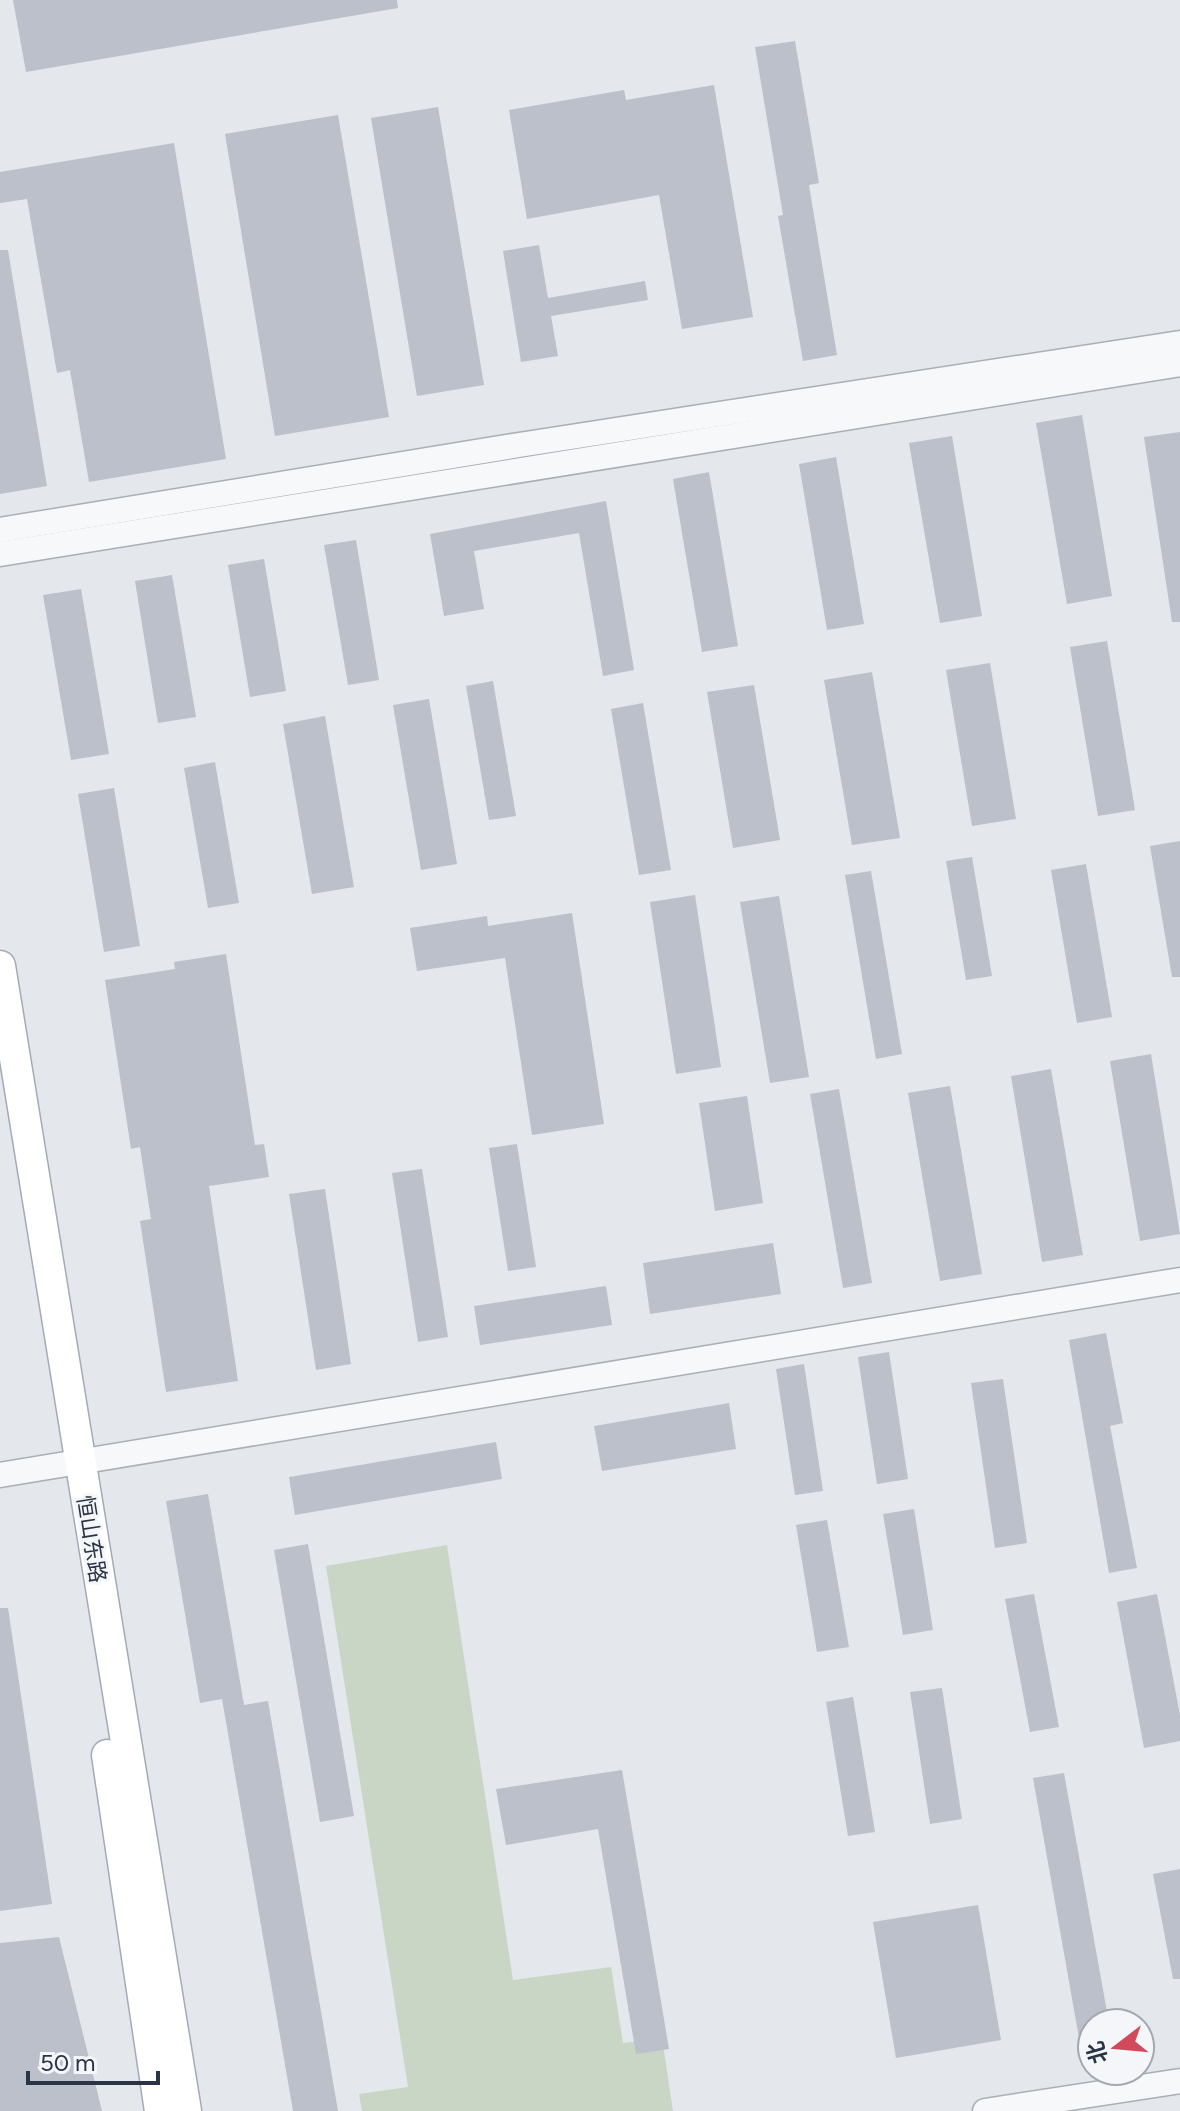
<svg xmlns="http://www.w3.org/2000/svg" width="1180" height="2111" viewBox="0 0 1180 2111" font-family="Figtree,'Noto Sans SC',sans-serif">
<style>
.green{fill:#c9d6c5}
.building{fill:#bbc0ca}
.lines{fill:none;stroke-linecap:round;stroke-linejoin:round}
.minor-casing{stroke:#a9aeb7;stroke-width:27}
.major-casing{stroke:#a3abb8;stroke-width:33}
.minor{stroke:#f7f8fa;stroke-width:24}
.major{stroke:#fff;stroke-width:30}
.labels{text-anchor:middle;stroke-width:6;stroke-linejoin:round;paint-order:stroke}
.street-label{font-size:22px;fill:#2b3445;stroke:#f4f6f9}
</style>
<rect width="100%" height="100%" fill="#e4e7ec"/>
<!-- green -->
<path class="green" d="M447 1545 513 1980 611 1967 623 2043 662 2038 673 2111H362L359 2094 408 2087 326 1566Z"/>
<!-- building -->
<g class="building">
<path d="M13 0H397L398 8 26 72Z"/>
<path d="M795 41 819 183 809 185 837 355 803 361 778 216 783 215 755 47Z"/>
<path d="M714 85 753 317 682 329 659 195 527 219 509 110 624 90 626 100Z"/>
<path d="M438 107 484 385 417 396 371 118Z"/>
<path d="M338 115 389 417 275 436 225 134Z"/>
<path d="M174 143 226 459 89 482 70 370 57 373 27 199 0 203V172Z"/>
<path d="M539 245 548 298 645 281 648 300 551 316 558 356 521 362 503 251Z"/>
<path d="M0 250H8L47 486 0 494Z"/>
<path d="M1082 415 1112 596 1067 604 1036 423Z"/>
<path d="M1180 432V622H1172L1144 437Z"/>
<path d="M952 436 982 616 940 623 909 443Z"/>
<path d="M836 457 864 624 827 630 799 464Z"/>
<path d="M709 472 738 646 702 652 673 479Z"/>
<path d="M606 501 634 670 603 676 579 533 474 551 484 609 444 616 430 534Z"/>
<path d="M356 540 379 680 348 685 324 545Z"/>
<path d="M264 559 286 691 250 697 228 565Z"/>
<path d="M172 575 196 717 158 723 135 581Z"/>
<path d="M81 589 109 754 71 760 43 595Z"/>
<path d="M1107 641 1135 810 1098 816 1070 647Z"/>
<path d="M990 663 1016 819 972 826 946 670Z"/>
<path d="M872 672 900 838 852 845 824 680Z"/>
<path d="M493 681 516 816 489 820 466 686Z"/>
<path d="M754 685 780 840 733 848 707 692Z"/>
<path d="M429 699 457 864 421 870 393 705Z"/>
<path d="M643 703 671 870 639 875 611 709Z"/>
<path d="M325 716 354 887 312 894 283 724Z"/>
<path d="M215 762 239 903 208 908 184 768Z"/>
<path d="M114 788 140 946 104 952 78 794Z"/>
<path d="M1180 841V977H1172L1150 846Z"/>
<path d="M972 857 992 976 966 980 946 861Z"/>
<path d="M1086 864 1112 1017 1077 1023 1051 870Z"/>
<path d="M871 871 902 1054 876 1059 845 875Z"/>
<path d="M695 895 721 1067 676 1074 650 902Z"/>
<path d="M779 896 809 1077 770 1083 740 902Z"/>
<path d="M572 913 604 1124 532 1135 505 958 417 971 410 928 487 916 488 926Z"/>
<path d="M226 954 255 1145 264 1144 269 1177 209 1186 238 1381 166 1392 140 1221 151 1219 140 1147 131 1149 105 980 175 969 174 962Z"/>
<path d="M1151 1054 1180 1234 1140 1241 1110 1061Z"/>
<path d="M1051 1069 1083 1255 1042 1262 1011 1076Z"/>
<path d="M950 1086 982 1274 940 1281 908 1093Z"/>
<path d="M839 1089 872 1283 843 1288 810 1094Z"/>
<path d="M747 1096 763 1203 715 1211 699 1103Z"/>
<path d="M517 1144 536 1267 508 1271 489 1148Z"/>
<path d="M422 1169 448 1337 418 1342 392 1173Z"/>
<path d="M325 1189 351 1364 316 1370 289 1194Z"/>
<path d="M773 1243 781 1294 650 1314 643 1263Z"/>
<path d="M606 1286 612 1325 480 1345 474 1306Z"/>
<path d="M1106 1333 1123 1423 1110 1426 1137 1568 1109 1573 1069 1340Z"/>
<path d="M889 1352 908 1479 877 1484 858 1357Z"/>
<path d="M804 1364 823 1491 795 1495 776 1369Z"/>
<path d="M1003 1379 1027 1543 995 1548 971 1383Z"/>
<path d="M729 1403 736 1449 602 1471 594 1426Z"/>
<path d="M496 1442 502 1479 295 1515 289 1477Z"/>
<path d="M208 1494 244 1705 268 1701 338 2111H293L222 1699 200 1703 166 1501Z"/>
<path d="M914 1509 933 1630 903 1635 883 1514Z"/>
<path d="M827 1520 849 1647 817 1652 796 1525Z"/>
<path d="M308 1544 354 1816 320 1822 274 1550Z"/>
<path d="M1034 1594 1059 1727 1030 1732 1005 1599Z"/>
<path d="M1157 1594 1180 1715V1741L1144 1748 1117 1602Z"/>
<path d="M0 1608H8L52 1904 0 1911Z"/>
<path d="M942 1688 962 1819 930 1824 910 1692Z"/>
<path d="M853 1697 875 1832 848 1836 826 1702Z"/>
<path d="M622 1770 669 2049 636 2054 598 1829 506 1845 496 1789Z"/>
<path d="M1064 1773 1109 2023H1092V2036L1079 2038 1033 1778Z"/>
<path d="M1180 1869V1979H1173L1153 1874Z"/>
<path d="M978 1905 1001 2040 896 2058 873 1922Z"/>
<path d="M59 1937 102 2111H0V1943Z"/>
</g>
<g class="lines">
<!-- minor casing -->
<g class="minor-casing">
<g id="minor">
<path d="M0 530 519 445 1180 343"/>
<path d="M0 554 1180 364"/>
<path d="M0 1475 1180 1280"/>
<path d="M985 2111 1180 2081"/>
</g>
</g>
<!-- major casing -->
<g class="major-casing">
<g id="major">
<path d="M0 966 186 2111"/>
<path d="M107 1755 160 2111"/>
</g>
</g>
<!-- minor -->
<use href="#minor" class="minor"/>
<!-- major -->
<use href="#major" class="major"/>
</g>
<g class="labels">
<!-- street labels -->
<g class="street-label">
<text transform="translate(92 1539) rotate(81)" y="8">恒山东路</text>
</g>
</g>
<!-- north arrow -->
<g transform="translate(1116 2047) rotate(254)"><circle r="38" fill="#f4f6f9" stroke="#a4a8b1" stroke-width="2"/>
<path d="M0-6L14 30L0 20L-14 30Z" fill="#d1495b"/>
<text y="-12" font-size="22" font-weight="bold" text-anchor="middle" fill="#2b3445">北</text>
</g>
<!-- scale -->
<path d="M28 2071v12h130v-12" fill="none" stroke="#2b3445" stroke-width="4"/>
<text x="40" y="2071" font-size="24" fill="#2b3445" stroke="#f4f6f9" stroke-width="6" paint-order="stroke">50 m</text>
</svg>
